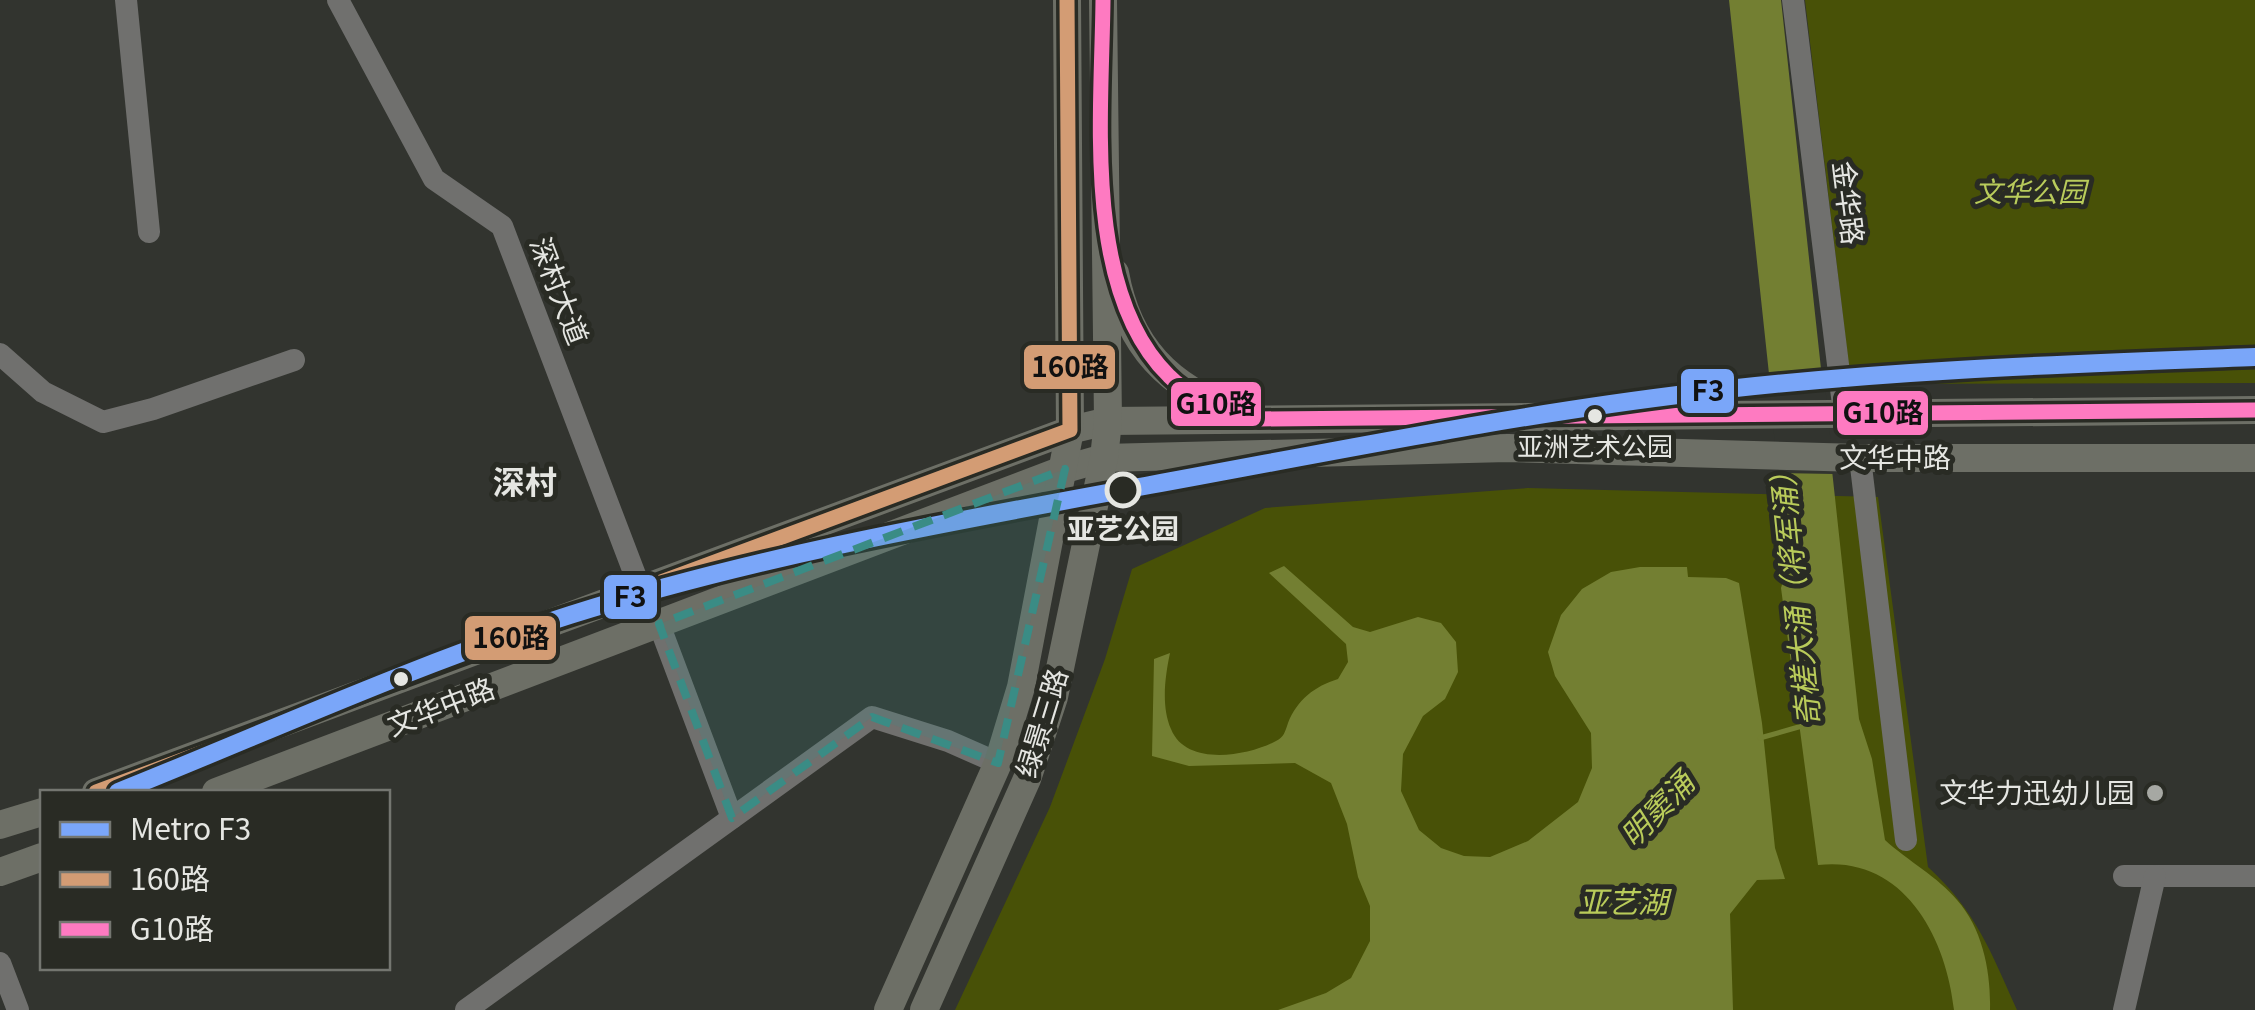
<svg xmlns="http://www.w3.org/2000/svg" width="2255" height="1010" viewBox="0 0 2255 1010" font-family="Georgia,'Noto Sans SC',serif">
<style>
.green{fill:#485107}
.water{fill:#737f32}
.pier{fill:#32342f}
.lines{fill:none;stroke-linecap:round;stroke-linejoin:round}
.stream{stroke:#737f32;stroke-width:5}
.minor{stroke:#70706e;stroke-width:22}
.major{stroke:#6d6f66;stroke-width:28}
.bus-1-casing{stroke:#292b24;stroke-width:22}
.bus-2-casing{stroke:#292b24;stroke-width:22}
.bus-1{stroke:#d39c74;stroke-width:15}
.bus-2{stroke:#fe7ac1;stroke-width:15}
.metro-1-casing{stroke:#292b24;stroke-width:25}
.metro-1{stroke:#7aa6f9;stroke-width:18}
.marked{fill:#3a8c85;fill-opacity:0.2;stroke:#3a8c85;stroke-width:8;stroke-dasharray:20 12;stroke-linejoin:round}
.bus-dot{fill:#e5e6e2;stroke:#292b24;stroke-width:4}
.stop-dot{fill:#292b24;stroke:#e5e6e2;stroke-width:5}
.poi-dot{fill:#a6a8a3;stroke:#292b24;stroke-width:4}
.labels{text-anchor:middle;stroke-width:10;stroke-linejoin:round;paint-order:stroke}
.bus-label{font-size:26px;fill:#e5e6e2;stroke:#292b24}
.park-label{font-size:28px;font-style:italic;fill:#b9cc5b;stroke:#292b24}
.street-label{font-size:28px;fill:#e5e6e2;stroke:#292b24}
.stop-label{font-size:28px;font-weight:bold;fill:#e5e6e2;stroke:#292b24}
.poi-label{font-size:28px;fill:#e5e6e2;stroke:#292b24;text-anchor:end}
.water-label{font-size:30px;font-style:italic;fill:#b9cb5a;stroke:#292b24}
.quarter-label{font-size:32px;font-weight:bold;fill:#e5e6e2;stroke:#292b24}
.line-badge{stroke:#292b24;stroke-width:4}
.pale-badge-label{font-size:28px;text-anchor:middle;font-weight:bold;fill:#111}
</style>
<rect width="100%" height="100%" fill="#32342f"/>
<!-- green -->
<g class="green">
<path d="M1805 0H2255V383L1851 384Z"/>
<path d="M1528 488 1878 497 1928 867C1976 911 1991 952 2017 1010H955L1050 807 1105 659 1132 569 1265 508Z"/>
</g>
<!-- water -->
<g class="water">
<path d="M1729 0H1781L1859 719 1872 759 1885 840C1908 861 1938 877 1957 900 1983 929 1991 973 1990 1010H1954C1946 936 1903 855 1818 865L1781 588 1789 561Z"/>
<path d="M1284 566 1353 627 1370 632 1418 617 1441 623 1456 642 1458 672 1445 699 1423 716 1403 754 1401 791 1419 830 1441 848 1464 856 1490 857 1528 841 1578 802 1592 768 1591 733 1555 676 1548 652 1561 615 1582 589 1611 572 1640 567H1687L1688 577 1726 578 1739 583 1762 723 1775 848 1785 879 1757 880 1730 914 1733 1010H1278L1326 993 1351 978 1370 941V906L1358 877 1347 824 1331 783 1295 763 1189 766 1152 756 1154 659 1170 653C1165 677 1161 706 1171 729 1186 767 1248 756 1276 741 1284 737 1285 732 1288 723 1297 700 1315 686 1338 679L1348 662 1346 644 1269 573Z"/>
</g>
<!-- pier -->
<path class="pier" d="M1769 385H1825L1834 474 1778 473Z"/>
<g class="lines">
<!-- stream -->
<path class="stream" d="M1760 738 1802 726"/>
<!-- minor -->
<g class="minor">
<path d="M126 0 149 232"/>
<path d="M338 0 434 179 502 226 640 588"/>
<path d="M1793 0 1844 413"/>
<path d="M0 354 43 392 103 422 153 409 294 360"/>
<path d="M1860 458 1906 840"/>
<path d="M659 624 732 818"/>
<path d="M2124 876H2255"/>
<path d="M0 963 18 1010"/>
<path d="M466 1010 872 717 948 741 998 763"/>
<path d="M2124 1010 2155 876"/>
</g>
<!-- major -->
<g class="major">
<path d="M1115 273C1128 346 1169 388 1238 412"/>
<path d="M96 792 1070 430 1108 421 2255 410"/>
<path d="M216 792 1065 469 1104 458 1508 448 1860 458H2255"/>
<path d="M0 825 42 812"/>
<path d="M0 872 42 857"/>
<path d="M888 1010 998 763 1021 687 1070 430 1067 0"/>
<path d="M924 1010 1027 779 1054 697 1104 458 1108 421 1103 0"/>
</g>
<!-- bus-1 casing -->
<g class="bus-1-casing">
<path id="bus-1" d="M96 792 1070 430 1067 0"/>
</g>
<!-- bus-2 casing -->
<g class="bus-2-casing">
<path id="bus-2" d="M1103 0C1102 112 1082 291 1169 376 1192 400 1228 408 1258 419L2255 410"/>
</g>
<!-- bus-1 -->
<use href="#bus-1" class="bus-1"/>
<!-- bus-2 -->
<use href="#bus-2" class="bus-2"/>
<!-- metro-1 casing -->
<g class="metro-1-casing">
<path id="metro-1" d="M118 792C268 732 416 664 570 615 759 555 955 521 1150 485 1331 452 1511 415 1694 393 1880 370 2068 364 2255 357"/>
</g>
<!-- metro-1 -->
<use href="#metro-1" class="metro-1"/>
</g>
<!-- marked area -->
<path class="marked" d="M1065 469 998 763 872 717 732 818 659 624Z"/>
<!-- markers -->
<g class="bus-dot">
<circle cx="1595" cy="416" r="9"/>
<circle cx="401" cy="679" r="9"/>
</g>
<circle class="stop-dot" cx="1123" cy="490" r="16"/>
<circle class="poi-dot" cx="2155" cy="793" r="10"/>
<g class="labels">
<!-- bus labels -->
<g class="bus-label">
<text x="1595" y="456">亚洲艺术公园</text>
</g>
<!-- park labels -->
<g class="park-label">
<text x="2030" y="202">文华公园</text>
</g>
<!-- street labels -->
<g class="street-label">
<text transform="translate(1848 203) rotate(83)" y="10">金华路</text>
<text transform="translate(559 291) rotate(69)" y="10">深村大道</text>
<text x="1895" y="468">文华中路</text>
<text transform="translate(441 707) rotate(-21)" y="10">文华中路</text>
<text transform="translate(1042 723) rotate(-73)" y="10">绿景三路</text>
</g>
<!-- stop labels -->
<g class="stop-label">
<text x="1123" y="539">亚艺公园</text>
</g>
<!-- poi labels -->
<g class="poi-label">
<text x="2135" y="803">文华力迅幼儿园</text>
</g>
<!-- water labels -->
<g class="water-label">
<text transform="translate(1796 592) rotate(-96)" y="10">奇槎大涌（将军涌）</text>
<text transform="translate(1658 810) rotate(-46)" y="10">明窦涌</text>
<text x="1623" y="913">亚艺湖</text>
</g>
<!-- quarter labels -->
<g class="quarter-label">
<text x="525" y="494">深村</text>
</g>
</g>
<g class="line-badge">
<rect x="1022" y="343" width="95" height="48" rx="10" fill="#d39c74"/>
<rect x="1679" y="367" width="57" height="48" rx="10" fill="#7aa6f9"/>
<rect x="1169" y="380" width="94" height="48" rx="10" fill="#fe7ac1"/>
<rect x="1835" y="389" width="95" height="48" rx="10" fill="#fe7ac1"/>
<rect x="602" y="573" width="57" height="48" rx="10" fill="#7aa6f9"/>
<rect x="463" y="614" width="95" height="48" rx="10" fill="#d39c74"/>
</g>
<g class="pale-badge-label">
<text x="1070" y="377">160路</text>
<text x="1708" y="401">F3</text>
<text x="1216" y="414">G10路</text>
<text x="1883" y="423">G10路</text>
<text x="630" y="607">F3</text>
<text x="511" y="648">160路</text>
</g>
<!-- legend -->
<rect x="40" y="790" width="350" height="180" fill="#292b24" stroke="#747670" stroke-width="2.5"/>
<rect x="60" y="822" width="50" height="15" fill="#7aa6f9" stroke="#747670" stroke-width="2.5"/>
<text x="130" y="840" font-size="30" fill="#e5e6e2">Metro F3</text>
<rect x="60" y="872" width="50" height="15" fill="#d39c74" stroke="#747670" stroke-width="2.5"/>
<text x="130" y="890" font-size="30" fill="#e5e6e2">160路</text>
<rect x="60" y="922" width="50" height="15" fill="#fe7ac1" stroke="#747670" stroke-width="2.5"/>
<text x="130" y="940" font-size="30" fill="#e5e6e2">G10路</text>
</svg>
